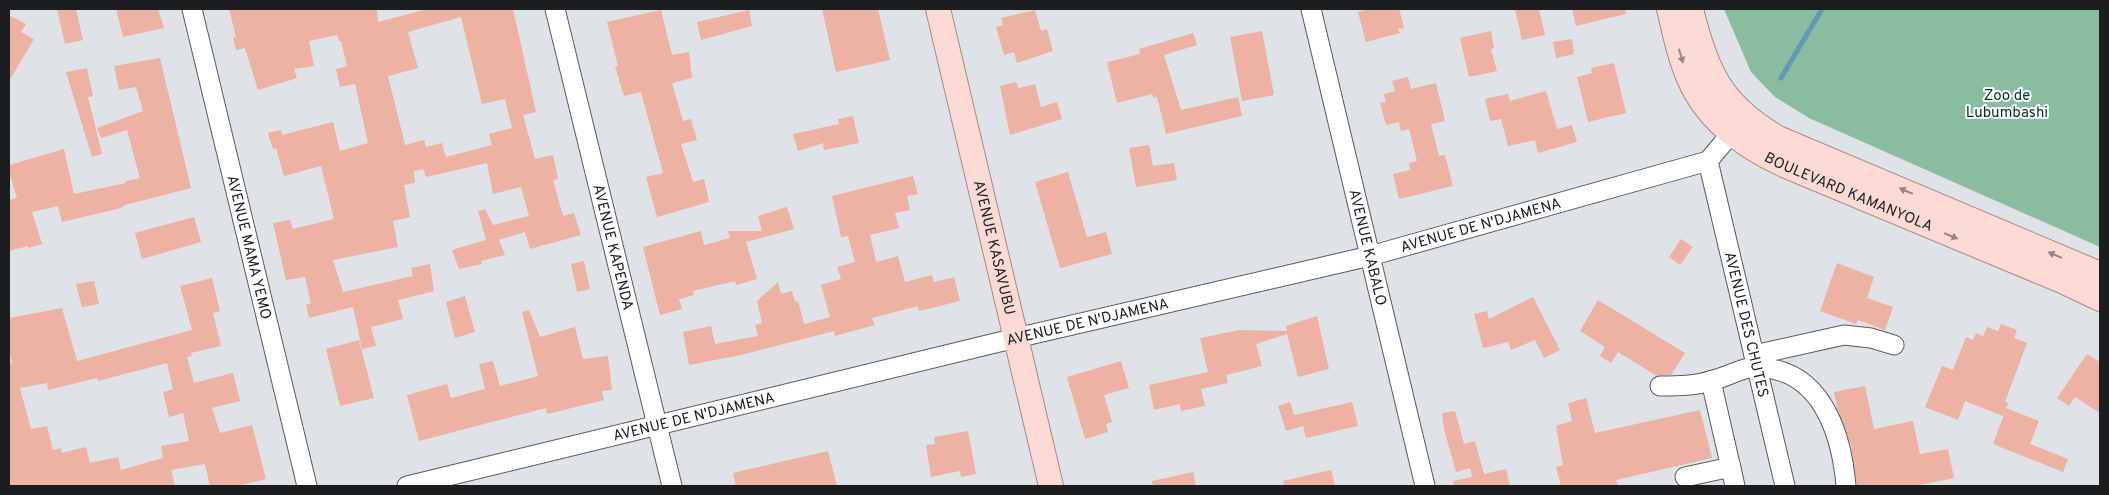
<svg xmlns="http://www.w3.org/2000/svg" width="2109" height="495" viewBox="0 0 2109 495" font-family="Overpass,sans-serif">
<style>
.green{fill:#8abca1}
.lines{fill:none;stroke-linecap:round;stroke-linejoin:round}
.stream{stroke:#6399b7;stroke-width:5}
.building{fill:#edb2a3;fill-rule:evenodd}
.minor-casing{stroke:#585a5e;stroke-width:21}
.major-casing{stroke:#ab8884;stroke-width:26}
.minor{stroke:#fff;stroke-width:19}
.major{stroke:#fbdad6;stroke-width:24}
.oneway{fill:#978584}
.labels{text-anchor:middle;stroke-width:4;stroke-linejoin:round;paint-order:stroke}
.park-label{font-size:15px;fill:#043421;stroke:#fff}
.street-label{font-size:15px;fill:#1c1d1f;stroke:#fff}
</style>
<rect width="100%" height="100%" fill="#dfe2e7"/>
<!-- green -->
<path class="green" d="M1724 9H2100V247L1809 118 1775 97 1751 72Z"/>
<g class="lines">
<!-- stream -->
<path class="stream" d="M1781 78 1822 9"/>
</g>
<!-- building -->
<g class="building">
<path d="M57 9H76L83 40 65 44Z"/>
<path d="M116 9H158L164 28 123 37Z"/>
<path d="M229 9H377L378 22 428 9H513L536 112 523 115 535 159 553 155 558 179 553 180 563 216 574 213 581 235 530 249 525 232 499 240 505 255 481 261 482 264 459 269 452 250 486 240 478 211 485 209 493 225 529 216 521 187 493 194 487 163 426 177 423 169 414 171 415 183 404 185 410 217 393 221 398 247 333 260 343 292 413 276 411 268 430 264 434 291 398 300 403 319 371 327 376 346 362 349 353 307 309 318 306 305 311 303 305 277 286 280 273 223 290 220 293 229 334 219 321 166 284 176 276 148 273 149 268 133 281 130 282 135 333 122 340 151 368 143 355 84 340 87 336 69 347 66 341 41H339L337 35 309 41 314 66 294 69 297 78 258 90 245 48 236 50 233 38 236 37ZM461 17 482 104 505 99 512 128 489 134 492 145 446 157 442 143 426 147 424 140 405 145 388 76 418 68 408 32Z"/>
<path d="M822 9H878L890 60 836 72Z"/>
<path d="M1369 9H1399L1404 28 1398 29 1400 33 1366 42 1358 12Z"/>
<path d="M1515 9H1539L1545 35 1522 40Z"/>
<path d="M1572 9H1625L1626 14 1576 26Z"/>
<path d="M661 10 672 55 689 52 692 78 672 83 683 121 691 119 697 140 681 144 693 182 704 179 709 202 657 217 646 177 663 173 641 92 624 96 615 66H618L607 22Z"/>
<path d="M749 10 752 26 701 40 697 22Z"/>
<path d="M1035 10 1041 31 1047 29 1053 51 1017 63 1014 52 1004 55 996 27 1003 25 1001 18Z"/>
<path d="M9 15 26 24 21 32 34 39 9 81Z"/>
<path d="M1262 31 1274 95 1242 101 1230 37Z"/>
<path d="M1491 31 1494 48 1491 49 1497 71 1469 77 1460 38Z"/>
<path d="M1193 33 1197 45 1164 55 1181 110 1238 97 1242 116 1166 134 1157 97 1154 98 1152 94 1117 103 1107 62 1140 54 1139 49Z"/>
<path d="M1572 39 1574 54 1556 58 1553 42Z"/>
<path d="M160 58 191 188 125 205 121 208 62 222 58 206 32 212 42 244 28 248V246L9 251V200L17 198 9 172V165L64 149 74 194 126 183V181L140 178 127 130 101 138 97 128 143 111 136 87 119 90 114 66Z"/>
<path d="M1614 63 1626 113 1588 122 1577 77 1592 73 1591 68Z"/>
<path d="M87 68 93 96 88 97 102 154 92 157 66 72Z"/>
<path d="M1408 77 1411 89 1436 83 1445 121 1431 124 1439 156 1445 155 1453 186 1399 199 1393 174 1410 170 1409 163 1417 161 1409 129 1401 131 1399 122 1386 125 1380 103 1386 102 1384 94 1395 91 1392 81Z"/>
<path d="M1016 82 1019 88 1035 84 1041 107 1057 102 1062 119 1010 135 1000 86Z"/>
<path d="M1546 91 1557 129 1572 125 1577 142 1538 153 1535 140 1508 146 1501 119 1490 121 1485 99 1508 94 1510 101Z"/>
<path d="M853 116 859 143 824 150 823 143 798 151 793 134 839 124 838 119Z"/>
<path d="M1149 145 1153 166 1174 163 1177 180 1136 187 1129 148Z"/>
<path d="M1068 172 1087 237 1106 232 1112 254 1060 268 1035 182Z"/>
<path d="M913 176 918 194 907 196 910 210 895 213 899 228 870 235 876 262 898 256 905 282 932 275 934 282 954 277 960 301 919 311 918 306 872 318 875 325 835 336 834 331 741 355 689 365 683 332 711 326 715 344 758 336 755 325 762 323 757 301 778 282 781 294 792 291 795 302 798 301 804 324 830 317 821 285 841 279 837 267 855 262 848 236 841 237 832 196Z"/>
<path d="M787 207 794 229 746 242 757 279 736 285 735 281 693 291 694 295 679 299 682 309 660 315 643 247 701 231 704 245 730 238 728 231H762L758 216Z"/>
<path d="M194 217 201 242 142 259 135 233Z"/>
<path d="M1681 239 1693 247 1680 265 1669 257Z"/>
<path d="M584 261 590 289 577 292 571 264Z"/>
<path d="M1837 263 1874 277 1867 298 1893 307 1885 330 1858 320 1856 324 1820 311Z"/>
<path d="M212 278 220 311 213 313 221 346 191 353 192 356 187 357 194 383 233 373 240 401 212 408 220 433 252 425 266 479 237 486H210L205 464 171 470 175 486H9V364L12 363 9 348V318L62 308 77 361 192 330 180 286ZM167 363 173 389 163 392 169 417 183 413 189 441 161 446 163 458 121 470 118 457 90 463 86 447 62 453 61 448 53 450 47 426 31 429 20 388 47 383 48 390 97 378 98 381Z"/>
<path d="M94 281 99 304 82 307 76 284Z"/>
<path d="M465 296 475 332 455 338 446 302Z"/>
<path d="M1533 297 1560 350 1544 358 1535 340 1511 350 1508 342 1483 348 1474 314 1487 311 1489 319Z"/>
<path d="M1598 300 1685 353 1671 375 1657 376 1618 352 1611 363 1600 356 1605 347 1580 331Z"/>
<path d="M529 310 540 337 575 327 583 359 608 356 612 390 602 391 604 400 547 414 546 408 419 441 407 395 447 384 451 398 485 389 479 364 493 361 500 386 538 376 522 312Z"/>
<path d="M1317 316 1329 369 1298 377 1287 334 1256 344 1262 366 1226 375 1228 383 1201 389 1205 406 1181 411 1180 404 1154 410 1149 385 1208 372 1200 338 1240 330 1287 331 1286 326Z"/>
<path d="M2001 324 2017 330 2014 338 2027 343 2005 402 2009 403 2006 408 2039 421 2030 444 2068 459 2063 472 1993 444 2006 409 2003 416 1965 401 1958 420 1925 407 1942 366 1953 370 1966 337 1973 340 1976 333 1983 336 1987 327 1998 331Z"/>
<path d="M359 340 374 398 340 406 326 349Z"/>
<path d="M2087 354 2100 362V413L2075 397 2069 406 2057 398Z"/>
<path d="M1121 361 1129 388 1104 395 1112 422 1106 424 1108 432 1085 439 1067 377Z"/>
<path d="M1865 386 1874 429 1913 421 1920 454 1948 449 1954 478 1915 486H1857L1851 446 1837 408 1834 392Z"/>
<path d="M1586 398 1595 433 1700 410 1712 458 1616 480 1618 486H1561L1556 467 1563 465 1556 426 1572 421 1568 403Z"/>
<path d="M1290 402 1294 415 1352 402 1358 426 1306 438 1303 426 1286 431 1278 406Z"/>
<path d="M1455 411 1464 444 1475 441 1484 474 1506 469 1510 486H1454L1453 481 1472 477 1470 468 1456 472 1444 429 1442 413Z"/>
<path d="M968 431 976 474 961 477 960 471 931 477 926 445 935 444 934 437Z"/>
<path d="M828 451 837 486H736L733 473Z"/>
<path d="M1331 470 1335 486H1284L1283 481Z"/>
<path d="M1193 472 1196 486H1153L1152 481Z"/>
</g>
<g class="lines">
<!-- minor casing -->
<g class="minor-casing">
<g id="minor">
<path id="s1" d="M192 9 307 486"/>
<path id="s2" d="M555 9 672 486"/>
<path id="s3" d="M1311 9 1425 486"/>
<path id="s4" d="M1708 161 1785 486"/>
<path d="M1754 355 1844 335 1871 338 1894 345"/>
<path d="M1711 381 1735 486"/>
<path d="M1660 386C1678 386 1696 386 1713 380 1726 377 1745 367 1757 366 1762 366 1768 368 1772 369 1825 379 1842 439 1846 486"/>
<path d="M1685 477 1731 467"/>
<path id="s5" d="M407 486 1016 338 1370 256 1708 161 1740 123"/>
</g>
</g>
<!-- major casing -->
<g class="major-casing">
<g id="major">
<path id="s6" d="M938 9 1051 486"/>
<path id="s7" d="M1669 9C1674 30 1678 51 1686 71 1703 118 1742 146 1786 166L2062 281 2100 299"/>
<path d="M1691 9C1706 71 1721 105 1778 138L2100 274"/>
</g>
</g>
<!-- minor -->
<use href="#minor" class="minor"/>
<!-- major -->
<use href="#major" class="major"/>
</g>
<!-- one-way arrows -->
<defs><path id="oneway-solid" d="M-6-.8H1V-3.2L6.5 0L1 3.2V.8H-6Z" transform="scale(1.25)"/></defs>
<g class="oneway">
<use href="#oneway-solid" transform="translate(1681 56) rotate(74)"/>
<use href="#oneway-solid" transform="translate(1906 191) rotate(-157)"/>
<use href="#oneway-solid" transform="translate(1951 236) rotate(22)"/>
<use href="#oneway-solid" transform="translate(2055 255) rotate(-157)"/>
</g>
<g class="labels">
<!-- park labels -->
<g class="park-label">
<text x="2007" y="100">Zoo de<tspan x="2007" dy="17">Lubumbashi</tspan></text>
</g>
<!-- street labels -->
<g class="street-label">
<text dy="5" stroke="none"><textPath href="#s7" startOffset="274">BOULEVARD KAMANYOLA</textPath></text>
<text dy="5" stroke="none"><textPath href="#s5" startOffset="1105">AVENUE DE N'DJAMENA</textPath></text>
<text dy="5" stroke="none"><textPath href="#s1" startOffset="245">AVENUE MAMA YEMO</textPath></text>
<text dy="5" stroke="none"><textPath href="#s2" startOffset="245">AVENUE KAPENDA</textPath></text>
<text dy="5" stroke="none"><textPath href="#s6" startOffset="245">AVENUE KASAVUBU</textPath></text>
<text dy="5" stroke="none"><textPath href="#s3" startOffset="245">AVENUE KABALO</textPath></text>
<text dy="5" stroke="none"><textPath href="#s5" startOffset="700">AVENUE DE N'DJAMENA</textPath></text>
<text dy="5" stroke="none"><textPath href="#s4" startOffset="168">AVENUE DES CHUTES</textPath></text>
<text dy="5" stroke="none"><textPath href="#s5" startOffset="295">AVENUE DE N'DJAMENA</textPath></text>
</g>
</g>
<!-- border -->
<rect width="2109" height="495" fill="none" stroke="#1c1d1f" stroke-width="20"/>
</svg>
